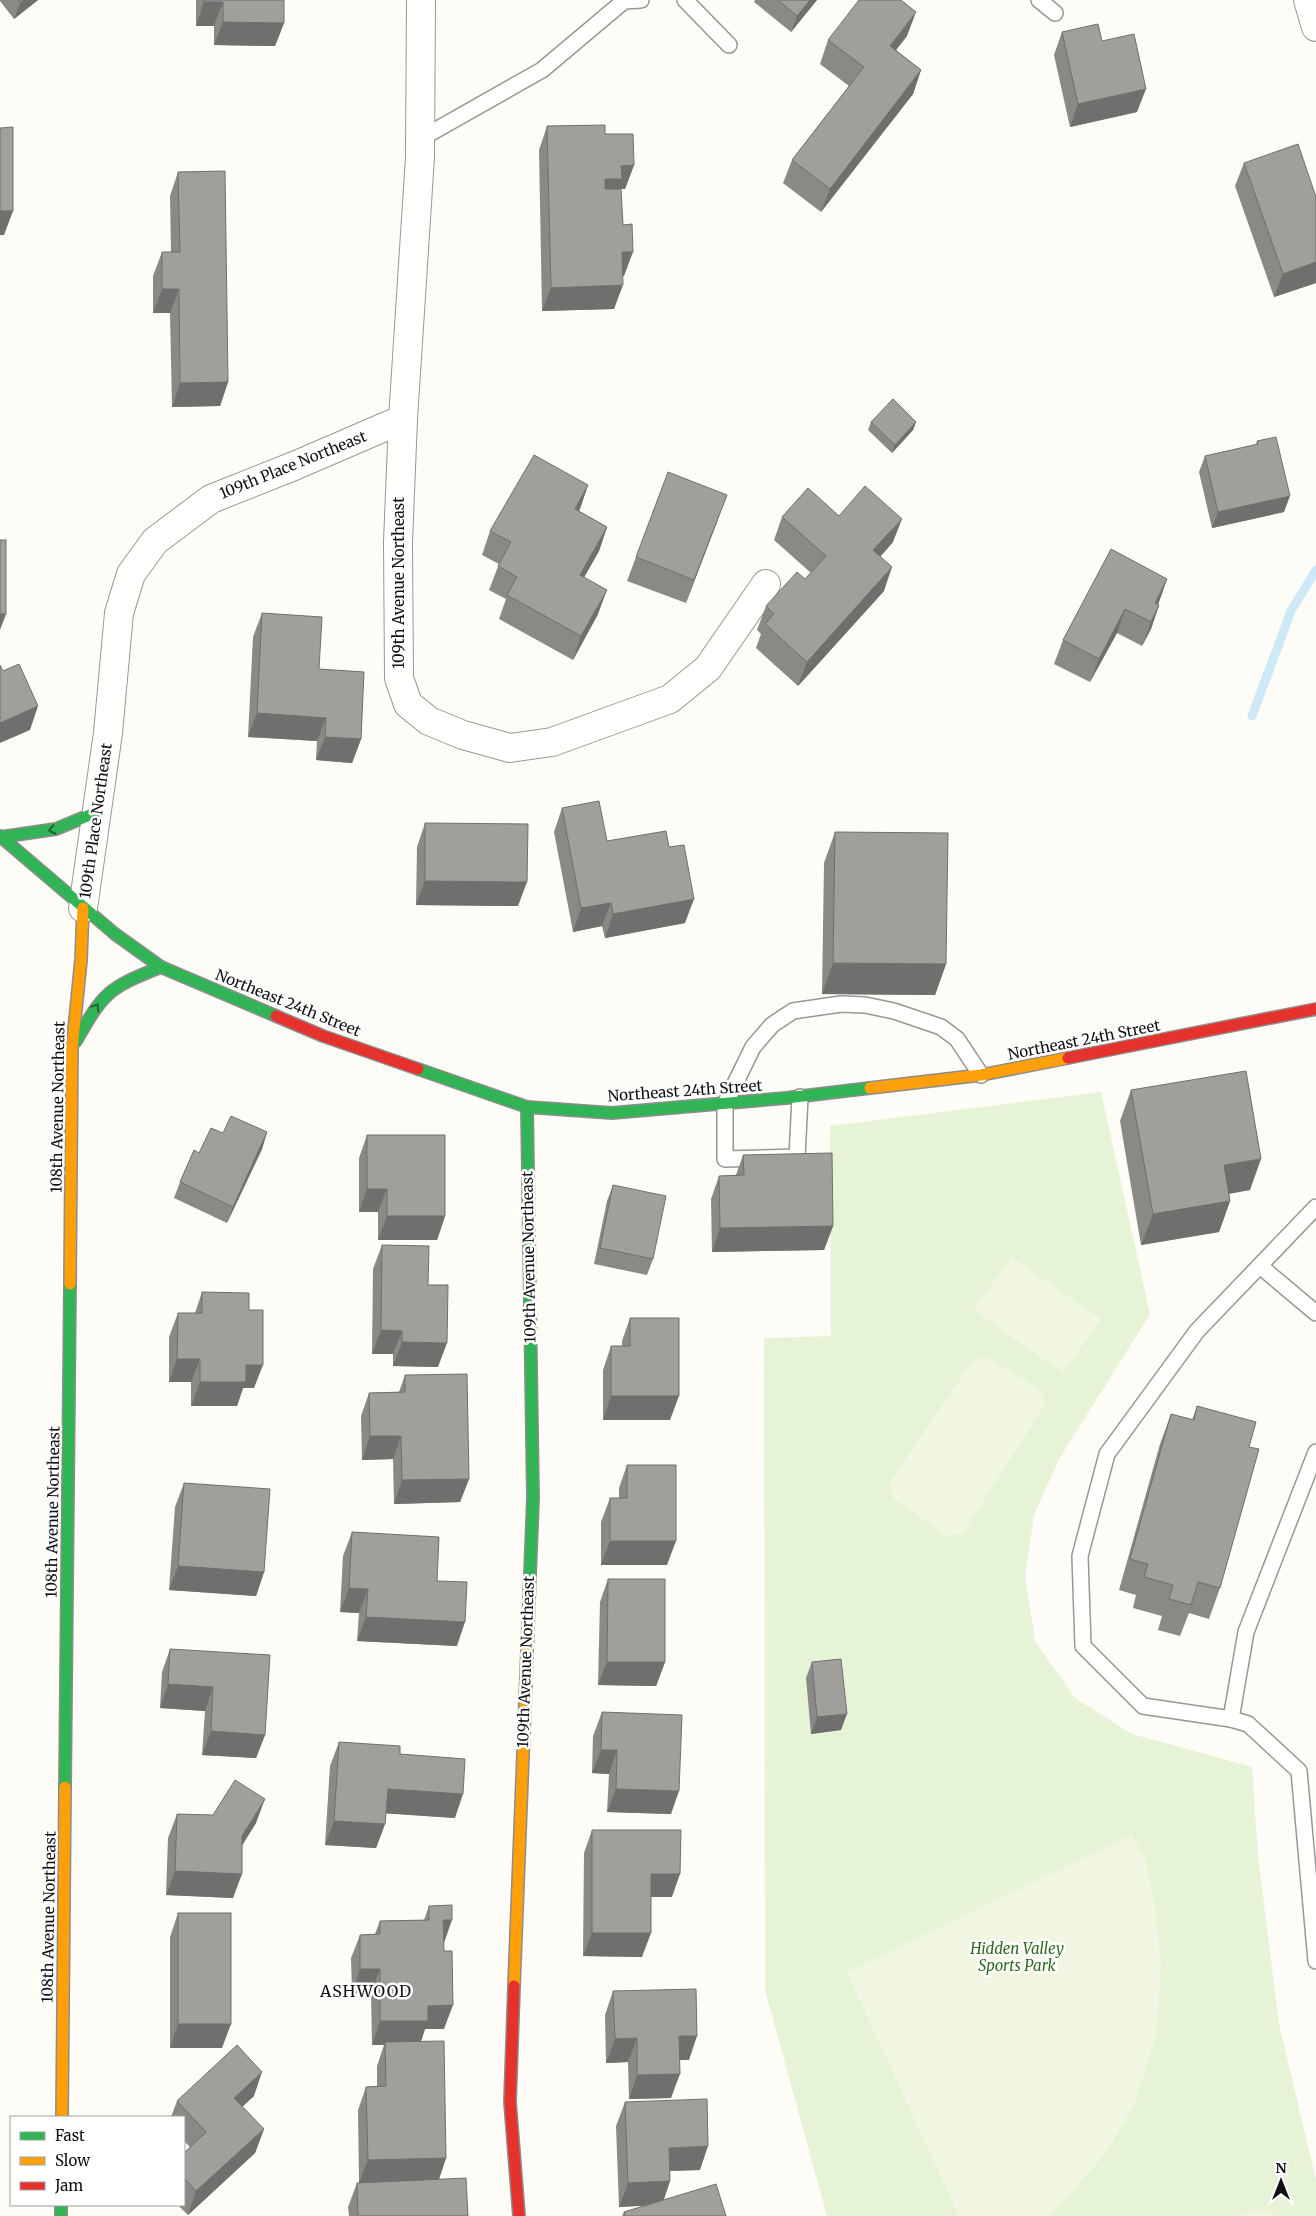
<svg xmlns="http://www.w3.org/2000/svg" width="1316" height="2216" viewBox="0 0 1316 2216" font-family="Merriweather,serif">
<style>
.green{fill:#e7f3d7}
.pitch{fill:#f0f6e1}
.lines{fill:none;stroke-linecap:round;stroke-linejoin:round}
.stream{stroke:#cde8f7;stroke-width:9}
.lane-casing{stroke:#979795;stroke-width:18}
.street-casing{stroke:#979795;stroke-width:30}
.fast-casing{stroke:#8e8d8b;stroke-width:14}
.slow-casing{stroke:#8e8d8b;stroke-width:14}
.jam-casing{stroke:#8e8d8b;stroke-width:14}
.lane{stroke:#fffffe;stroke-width:15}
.street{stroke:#fffffe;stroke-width:28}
.fast{stroke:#30b455;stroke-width:11}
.slow{stroke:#ff9f0a;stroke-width:11}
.jam{stroke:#e5322d;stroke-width:11}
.wall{fill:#8a8986}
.shaded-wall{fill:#716f6d}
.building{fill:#a19f9c;stroke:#716f6d}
.oneway{stroke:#206233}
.labels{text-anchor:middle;stroke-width:5;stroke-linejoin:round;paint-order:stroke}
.street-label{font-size:15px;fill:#111;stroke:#fff}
.park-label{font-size:15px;font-style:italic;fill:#2f6b1f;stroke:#fff}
.neighbourhood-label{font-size:16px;letter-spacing:1px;fill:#111;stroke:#fff}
</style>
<rect width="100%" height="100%" fill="#fdfcf7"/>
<!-- green -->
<path class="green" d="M1101 1092 1150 1314 1059 1459 1034 1515 1025 1576 1035 1641 1075 1698 1132 1734 1252 1767 1258 1856 1279 2024 1316 2180V2216H827L765 1990 764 1338 831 1336 830 1126Z"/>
<!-- pitch -->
<g class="pitch">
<path d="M1011 1257 1101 1319 1063 1373 974 1310Z"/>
<path d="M987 1357 1043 1391 1044 1406 963 1533 948 1536 894 1499 890 1482 973 1360Z"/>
<path d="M1132 1835 1145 1859 1155 1908 1161 1965 1156 2035 1135 2102 1106 2153 1059 2206 1045 2216H959L847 1972Z"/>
<path d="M1265 2210 1276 2216H1240Z"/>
</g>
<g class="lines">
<!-- stream -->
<path class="stream" d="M1252 716 1291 611 1316 570"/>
<!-- lane casing -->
<g class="lane-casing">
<g id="lane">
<path d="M685 0 729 45"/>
<path d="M1039 0 1055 13"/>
<path d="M420 139 542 70 624 1 641 0"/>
<path d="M800 1097 797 1157 725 1159V1104L753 1047 772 1025 793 1011 841 1004 865 1005 894 1011 941 1027 957 1039 981 1075"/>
<path d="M1316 1207 1197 1331 1107 1454 1080 1556 1083 1646 1143 1706 1231 1719 1248 1724 1299 1771 1316 1961"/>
<path d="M1260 1266 1316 1313"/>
<path d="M1231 1719 1246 1632 1316 1452"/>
</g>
</g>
<!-- street casing -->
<g class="street-casing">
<g id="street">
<path d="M1308 0 1316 27"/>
<path d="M403 419 398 542 399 678 408 704 429 721 463 735 510 748 552 742 670 699 708 668 766 584"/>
<path d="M83 908 108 733 119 613 131 574 155 541 211 499 294 466 403 419 420 157 421 0"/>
</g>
</g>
<!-- fast casing -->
<g class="fast-casing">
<g id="fast">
<path d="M0 836 115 934 161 967 276 1016"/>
<path d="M1 837 56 829 97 812"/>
<path d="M76 1041C104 992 108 988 161 967"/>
<path d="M418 1069 527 1107 612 1113 786 1098 870 1088"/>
<path d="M527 1107 533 1498 529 1600"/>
<path d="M65 1787 70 1284"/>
<path d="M61 2205V2216"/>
</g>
</g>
<!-- slow casing -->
<g class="slow-casing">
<g id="slow">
<path d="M870 1088 981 1075 1068 1058"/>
<path d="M70 1284 72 1049 81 960 83 908"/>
<path d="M514 1986 529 1600"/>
<path d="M62 2117 65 1787"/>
</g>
</g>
<!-- jam casing -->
<g class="jam-casing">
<g id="jam">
<path d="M276 1016 323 1036 418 1069"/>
<path d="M1068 1058 1316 1009"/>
<path d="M514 1986 510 2102 519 2216"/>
</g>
</g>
<!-- lane -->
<use href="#lane" class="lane"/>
<!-- street -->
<use href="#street" class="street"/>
<!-- fast -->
<use href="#fast" class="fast"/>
<!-- slow -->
<use href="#slow" class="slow"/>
<!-- jam -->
<use href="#jam" class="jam"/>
</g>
<!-- wall -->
<g class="wall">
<path d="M0 0H38L14 19 0 1Z"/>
<path d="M196 0H284V23L275 46 214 45V26H196Z"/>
<path d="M755 0H817L791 32 754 2Z"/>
<path d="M1062 32 1137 112 1070 127 1054 55Z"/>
<path d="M907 36 896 50 921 70 913 94 821 212 783 183 792 160 849 86 820 64 828 40Z"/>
<path d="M547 126 605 134 634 165 625 189H621L624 276H622L614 309 542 311 539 150Z"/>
<path d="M1244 163 1316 197V283L1274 297 1235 186Z"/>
<path d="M178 172 228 382 220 406 172 407 170 313H153V276L162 252H171L170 196Z"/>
<path d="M871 422H916L913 430 892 453 868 430Z"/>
<path d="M1257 441 1284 512 1212 528 1199 472 1205 456 1256 445Z"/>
<path d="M588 485 579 511 607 527 599 551 584 577 598 614 573 660 499 619 506 599 489 590 499 564 482 555 490 531Z"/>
<path d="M839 516 893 542 880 557 884 591 798 686 756 648 761 634 757 630 766 606 805 579 811 573 774 540 782 517Z"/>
<path d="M718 519 686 603 627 581 636 557Z"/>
<path d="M1167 579 1158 604 1159 605 1151 629 1142 646 1117 633 1090 682 1054 664 1063 640Z"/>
<path d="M262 613 319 669 361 739 352 763 316 760 317 741 248 737 253 637Z"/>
<path d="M562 808 607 841 685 923 605 938 602 926 573 932 554 832Z"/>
<path d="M425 823 518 906 416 905 417 847Z"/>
<path d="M835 832 946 964 935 995 822 994 824 863Z"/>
<path d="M1131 1090 1250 1190 1229 1194 1230 1201 1219 1232 1141 1245 1120 1121Z"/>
<path d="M267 1132 262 1149 227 1223 174 1198 180 1182 199 1153 223 1133Z"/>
<path d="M367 1135 445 1216 437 1240H378V1212H359V1158Z"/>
<path d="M743 1155 833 1226 824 1250 712 1252 711 1199 719 1176 736 1175Z"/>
<path d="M613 1185 653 1259 647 1275 594 1264 607 1201Z"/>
<path d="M382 1245 428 1285 438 1367 393 1366V1354H372L373 1269Z"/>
<path d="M202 1292 249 1310 254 1388H243L237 1406H191V1382H169V1337L178 1313H195Z"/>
<path d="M630 1318 670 1420H603V1370L611 1346H622V1341Z"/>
<path d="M405 1375 469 1479 460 1502 394 1504 393 1459 362 1460 361 1416 369 1393 399 1392Z"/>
<path d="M1197 1406 1249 1447 1220 1588 1209 1619 1189 1613 1180 1636 1158 1630 1162 1616 1133 1608 1136 1595 1119 1590 1160 1444 1171 1414 1192 1420Z"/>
<path d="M627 1465 667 1565H601V1522L610 1498H619V1488Z"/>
<path d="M184 1483 264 1572 256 1596 169 1590 175 1507Z"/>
<path d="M352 1532 437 1581 457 1646 357 1641 359 1613 340 1612 343 1556Z"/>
<path d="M608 1579 665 1662 656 1686 598 1685 600 1602Z"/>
<path d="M170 1649 265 1735 256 1758 202 1755 205 1711 160 1708 162 1672Z"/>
<path d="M812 1662 841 1730 811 1734 806 1678Z"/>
<path d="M602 1712 671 1814 607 1812 609 1774 592 1773 593 1736Z"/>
<path d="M339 1742 400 1754 455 1818 386 1813 385 1824 376 1848 325 1845 330 1766Z"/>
<path d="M177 1814 256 1823 242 1846 233 1898 166 1895 168 1838Z"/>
<path d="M592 1830 672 1897H651L642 1957 583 1956 584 1853Z"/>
<path d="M429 1906 443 1943 444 2029H425L421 2041 446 2158 439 2179 468 2216H349L348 2207 357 2183H359L358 2110 366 2087 377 2086V2066L384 2045H372L371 1993H352L351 1958 360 1935 375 1934 380 1921 424 1920Z"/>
<path d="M178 1913 222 2048H170V1937Z"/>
<path d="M613 1991 689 2060H679L671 2098 629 2099 628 2062 606 2063 605 2015Z"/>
<path d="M254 2096 242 2106 264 2129 255 2153 188 2215 178 2205H184V2153L190 2147 184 2141V2117H171L177 2101Z"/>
<path d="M625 2102 700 2170 670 2171V2181L663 2201 726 2216H622L624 2212 647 2205 619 2207 616 2126Z"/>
</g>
<!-- shaded-wall -->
<g class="shaded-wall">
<path d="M24 0H38L14 19 20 3Z"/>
<path d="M810 0H817L791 32 797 16Z"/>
<path d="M204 2H223L214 26H196Z"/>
<path d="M916 12 907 36 881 69 890 46Z"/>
<path d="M223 22 284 23 275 46 214 45Z"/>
<path d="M921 70 913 94 821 212 830 189Z"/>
<path d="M1146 89 1137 112 1070 127 1078 104Z"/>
<path d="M634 165 625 189H618L596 203 605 179 621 166Z"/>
<path d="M0 211H13L4 235H0Z"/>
<path d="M622 252H633L624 276H613Z"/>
<path d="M1316 262V283L1274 297 1283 274Z"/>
<path d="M623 285 614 309 542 311 551 288Z"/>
<path d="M162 289H179L170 313H153Z"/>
<path d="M228 382 220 406 172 407 180 383Z"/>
<path d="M916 422 913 430 892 453 895 445Z"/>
<path d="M588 485 580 509 567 533 575 509Z"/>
<path d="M727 495 718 519 686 603 694 580Z"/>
<path d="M1290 496 1284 512 1212 528 1218 512Z"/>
<path d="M902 519 893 542 865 574 873 550Z"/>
<path d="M607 527 599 551 572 599 580 575Z"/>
<path d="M892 567 884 591 798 686 807 662Z"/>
<path d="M1167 579 1159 602 1149 621 1155 603Z"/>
<path d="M607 590 598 614 573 660 581 636Z"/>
<path d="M1159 605 1151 629 1142 646 1151 622Z"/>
<path d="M1125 609 1117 633 1090 682 1099 659Z"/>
<path d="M0 614H6L0 630Z"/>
<path d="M38 706 30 730 0 743V723Z"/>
<path d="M257 713 326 718 317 741 248 737Z"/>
<path d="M325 737 361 739 352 763 316 760Z"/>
<path d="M425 881 527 882 518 906 416 905Z"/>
<path d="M694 899 685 923 605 938 613 914Z"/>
<path d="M611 903 602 926 573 932 581 908Z"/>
<path d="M833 963 946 964 935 995 822 994Z"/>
<path d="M267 1132 262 1149 227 1223 233 1207Z"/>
<path d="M1261 1159 1250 1190 1213 1196 1224 1165Z"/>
<path d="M367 1189H387L378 1212H359Z"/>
<path d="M1230 1201 1219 1232 1141 1245 1153 1214Z"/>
<path d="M387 1216H445L437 1240H378Z"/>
<path d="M833 1226 824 1250 712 1252 720 1228Z"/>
<path d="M381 1330 402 1331 393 1354H372Z"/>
<path d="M402 1342 447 1343 438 1367 393 1366Z"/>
<path d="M177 1359H200L191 1382H169Z"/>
<path d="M246 1365H263L254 1388H243L237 1406H191L200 1382Z"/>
<path d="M611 1396H679L670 1420H603Z"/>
<path d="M370 1436H401L393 1459 362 1460Z"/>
<path d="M469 1479 460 1502 394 1504 402 1480Z"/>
<path d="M610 1541H676L667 1565H601Z"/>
<path d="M178 1566 264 1572 256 1596 169 1590Z"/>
<path d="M349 1588 368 1589 359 1613 340 1612Z"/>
<path d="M366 1617 465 1622 457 1646 357 1641Z"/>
<path d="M607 1662H665L656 1686 598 1685Z"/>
<path d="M168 1684 213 1687 205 1711 160 1708Z"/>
<path d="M847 1714 841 1730 811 1734 817 1717Z"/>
<path d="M211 1731 265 1735 256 1758 202 1755Z"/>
<path d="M601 1750H617L609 1774 592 1773Z"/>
<path d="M388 1789 463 1794 455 1818 379 1813Z"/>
<path d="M616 1789 679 1791 671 1814 607 1812Z"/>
<path d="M265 1799 256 1823 233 1859 242 1836Z"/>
<path d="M334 1821 385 1824 376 1848 325 1845Z"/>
<path d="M175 1871 242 1874 233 1898 166 1895Z"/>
<path d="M651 1874H680L672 1897H643Z"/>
<path d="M443 1920H452L444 1943Z"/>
<path d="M592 1933H651L642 1957 583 1956Z"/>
<path d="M360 1969H380L371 1993H352Z"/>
<path d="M453 2005 444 2029H425L420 2044 385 2042 384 2045H372L380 2021 428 2006Z"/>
<path d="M178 2024H231L222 2048H170Z"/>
<path d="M679 2036H697L689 2060H670Z"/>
<path d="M637 2038 628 2062 606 2063 615 2039Z"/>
<path d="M262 2072 254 2096 226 2122 234 2098Z"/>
<path d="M680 2074 671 2098 629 2099 637 2075Z"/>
<path d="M264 2129 255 2153 188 2215 196 2191Z"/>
<path d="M708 2146 700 2170 660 2171 669 2148Z"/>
<path d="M446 2158 438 2182 359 2183 368 2160Z"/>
<path d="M670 2181 662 2205 619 2207 628 2183Z"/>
</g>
<!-- building -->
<g class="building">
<path d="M18 0H24L20 3Z"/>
<path d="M204 0H284V23L223 22V2H204Z"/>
<path d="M778 0H810L797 16Z"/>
<path d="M859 0H901L916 12 890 46 921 70 830 189 792 160 864 67 828 40Z"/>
<path d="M1098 24 1102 41 1134 34 1146 89 1078 104 1062 32Z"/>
<path d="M605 125V134H633L634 165 621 166 622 179H605V189H621L623 225 632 224 633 252H622L623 285 551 288 547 126Z"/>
<path d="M13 127V211H0V128Z"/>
<path d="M1298 144 1316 197V262L1283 274 1244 163Z"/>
<path d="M225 171 228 382 180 383 179 289H162V252H180L178 172Z"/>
<path d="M893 399 916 422 895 445 871 422Z"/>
<path d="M1276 437 1290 496 1218 512 1205 456 1258 444 1257 441Z"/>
<path d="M534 455 588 485 575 509 607 527 580 575 607 590 581 636 507 595 517 577 498 566 511 542 490 531Z"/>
<path d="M668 472 727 495 694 580 636 557Z"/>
<path d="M865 486 902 519 873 550 892 567 807 662 765 624 774 614 766 606 797 572 805 579 826 556 782 517 808 488 839 516Z"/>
<rect x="0" y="540" width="6" height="74"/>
<path d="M1111 549 1167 579 1155 603 1159 605 1151 622 1125 609 1099 659 1063 640Z"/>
<path d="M262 613 322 617 319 669 364 672 361 739 325 737 326 718 257 713Z"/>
<path d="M19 664 38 706 0 723V665L3 671Z"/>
<path d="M599 801 607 841 666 831 669 847 684 845 694 899 613 914 611 903 581 908 562 808Z"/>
<path d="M425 823 528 824 527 882 425 881Z"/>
<path d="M835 832 948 833 946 964 833 963Z"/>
<path d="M1246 1071 1261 1159 1224 1165 1230 1201 1153 1214 1131 1090Z"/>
<path d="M231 1116 267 1132 233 1207 180 1182 194 1150 199 1153 211 1128 223 1133Z"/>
<path d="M367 1135H445V1216H387V1189H367Z"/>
<path d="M832 1153 833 1226 720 1228 719 1176 744 1175 743 1155Z"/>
<path d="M613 1185 666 1196 653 1259 600 1248Z"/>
<path d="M382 1245 429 1246 428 1285H448L447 1343 402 1342V1331L381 1330Z"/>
<path d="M202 1292 249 1293V1310H263V1365H246V1382H200V1359H177L178 1313H202Z"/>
<path d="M630 1318H679V1396H611V1346H630Z"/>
<path d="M467 1374 469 1479 402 1480 401 1436H370L369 1393 405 1392V1375Z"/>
<path d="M1197 1406 1256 1422 1249 1447 1259 1449 1220 1588 1198 1582 1191 1605 1169 1599 1173 1585 1144 1577 1148 1564 1130 1559 1171 1414 1194 1420Z"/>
<path d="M627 1465H676V1541H610V1498H627Z"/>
<path d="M184 1483 270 1489 264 1572 178 1566Z"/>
<path d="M352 1532 439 1537 437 1581 467 1582 465 1622 366 1617 368 1589 349 1588Z"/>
<path d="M608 1579H665V1662H607Z"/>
<path d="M170 1649 270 1655 265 1735 211 1731 213 1687 168 1684Z"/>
<path d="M841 1659 847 1714 817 1717 812 1662Z"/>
<path d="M602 1712 682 1715 679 1791 616 1789 617 1750H601Z"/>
<path d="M339 1742 400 1746V1754L465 1759 463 1794 388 1789 385 1824 334 1821Z"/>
<path d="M235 1780 265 1799 242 1836V1874L175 1871 177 1814 213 1815Z"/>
<path d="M592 1830H681L680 1874H651V1933H592Z"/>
<path d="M452 1905V1920H443L444 1951H452L453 2005 428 2006V2021H380V1969H360V1935L380 1934V1921L429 1920V1906Z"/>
<rect x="178" y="1913" width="53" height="111"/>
<path d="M696 1989 697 2036H679L680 2074 637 2075V2038L615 2039 613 1991Z"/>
<path d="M444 2041 446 2158 368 2160 366 2087 386 2086 385 2042Z"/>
<path d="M237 2045 262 2072 234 2098 264 2129 196 2191 184 2178V2153L206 2132 177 2101Z"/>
<path d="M707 2099 708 2146 669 2148 670 2181 628 2183 625 2102Z"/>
<path d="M466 2178 468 2216H358L357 2183Z"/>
<path d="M716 2184 726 2216H625L624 2212Z"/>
</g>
<!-- one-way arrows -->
<defs><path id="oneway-chevron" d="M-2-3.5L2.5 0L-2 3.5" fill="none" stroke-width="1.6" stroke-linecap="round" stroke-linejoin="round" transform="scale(1.25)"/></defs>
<g class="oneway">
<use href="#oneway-chevron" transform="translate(52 830) rotate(168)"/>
<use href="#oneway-chevron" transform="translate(96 1007) rotate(-56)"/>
</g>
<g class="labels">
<!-- street labels -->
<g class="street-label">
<text transform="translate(293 465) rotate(-22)" y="5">109th Place Northeast</text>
<text transform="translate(399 583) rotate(-90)" y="5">109th Avenue Northeast</text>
<text transform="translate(96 821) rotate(-82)" y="5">109th Place Northeast</text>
<text transform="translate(288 1003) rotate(22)" y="5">Northeast 24th Street</text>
<text transform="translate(1084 1040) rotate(-11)" y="5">Northeast 24th Street</text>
<text transform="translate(685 1091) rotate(-4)" y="5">Northeast 24th Street</text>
<text transform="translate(58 1107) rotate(-89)" y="5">108th Avenue Northeast</text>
<text transform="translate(529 1257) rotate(-91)" y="5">109th Avenue Northeast</text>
<text transform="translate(53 1512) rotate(-89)" y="5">108th Avenue Northeast</text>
<text transform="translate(526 1662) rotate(-88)" y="5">109th Avenue Northeast</text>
<text transform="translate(49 1917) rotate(-89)" y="5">108th Avenue Northeast</text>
</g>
<!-- park labels -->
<g class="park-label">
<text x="1017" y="1954">Hidden Valley<tspan x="1017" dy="17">Sports Park</tspan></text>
</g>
<!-- neighbourhood labels -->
<g class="neighbourhood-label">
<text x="366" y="1997">ASHWOOD</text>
</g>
</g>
<!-- legend -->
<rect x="10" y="2116" width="175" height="90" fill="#ffffff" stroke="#a0a0a0"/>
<rect x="20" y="2132" width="25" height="8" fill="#30b455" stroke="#a0a0a0"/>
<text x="55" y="2141" font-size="15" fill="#111111">Fast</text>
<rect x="20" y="2157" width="25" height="8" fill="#ff9f0a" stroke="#a0a0a0"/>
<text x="55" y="2166" font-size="15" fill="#111111">Slow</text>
<rect x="20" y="2182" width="25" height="8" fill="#e5322d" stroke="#a0a0a0"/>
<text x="55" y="2191" font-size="15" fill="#111111">Jam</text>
<!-- north arrow -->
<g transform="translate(1281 2181)" stroke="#ffffff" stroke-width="4" paint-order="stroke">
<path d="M0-4L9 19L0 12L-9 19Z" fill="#111111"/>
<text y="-8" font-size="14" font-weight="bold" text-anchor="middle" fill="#111111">N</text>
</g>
</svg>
